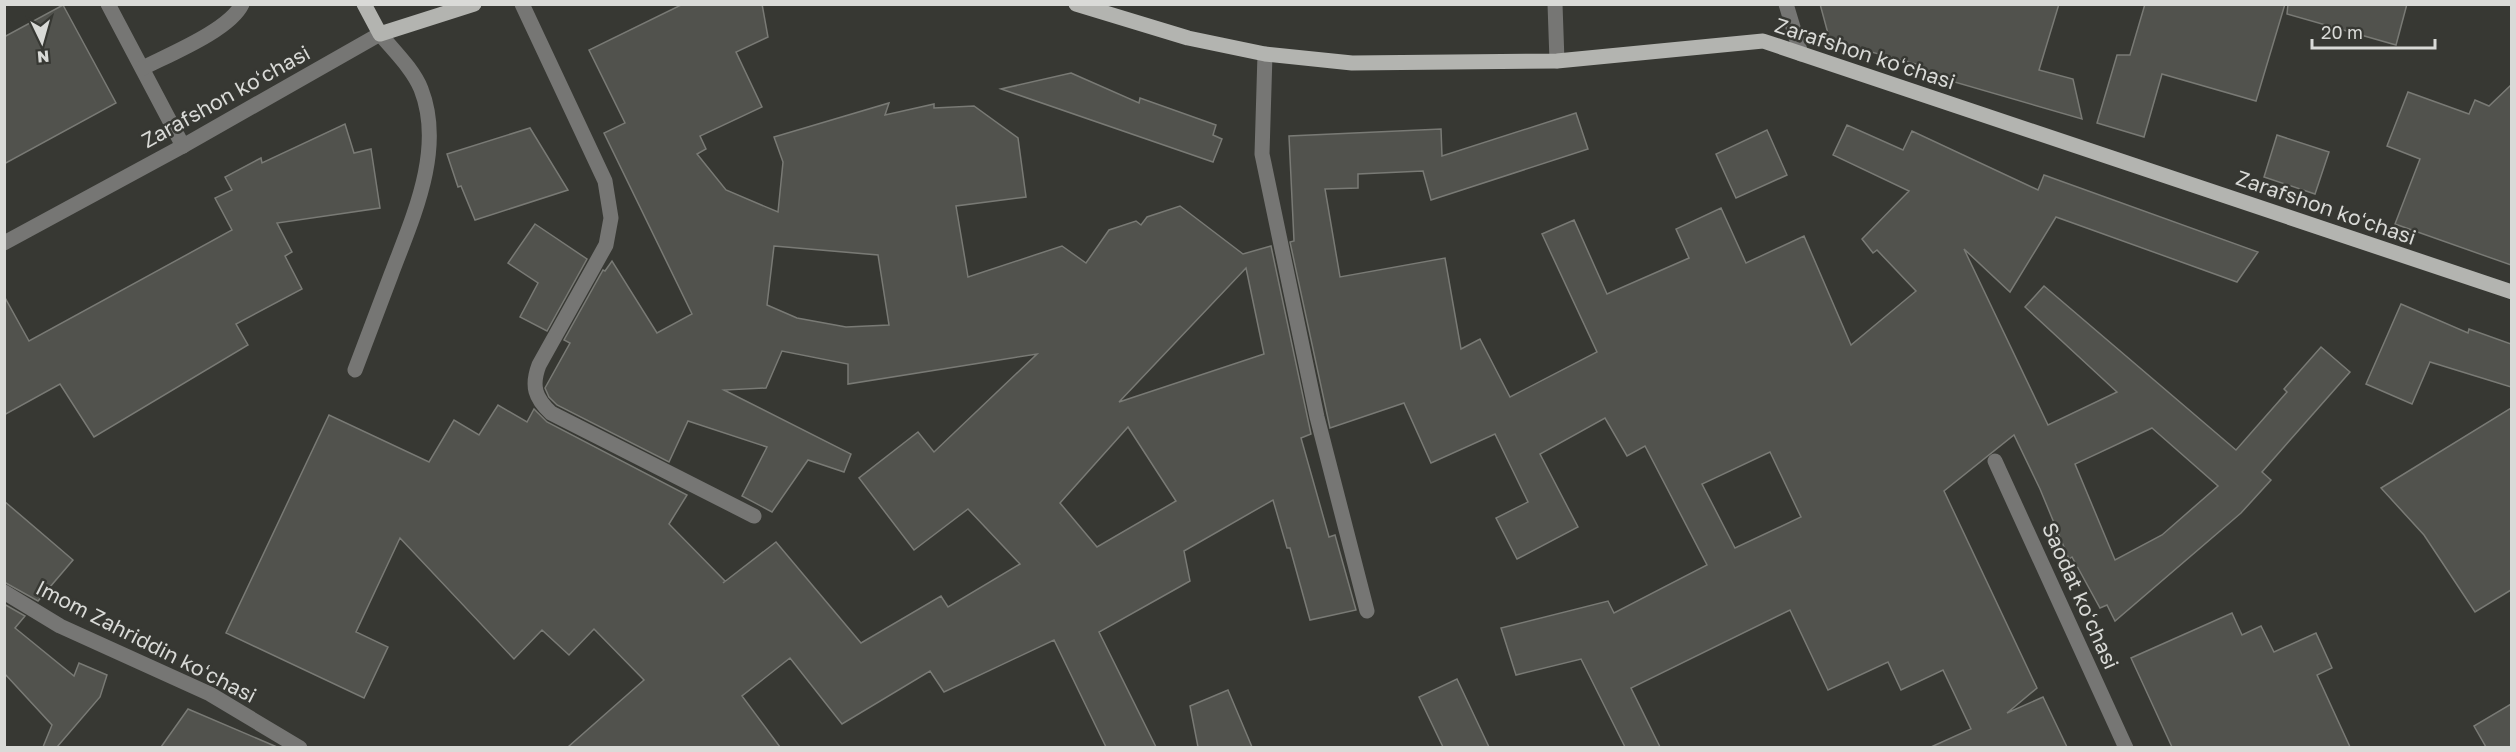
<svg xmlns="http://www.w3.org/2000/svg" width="2516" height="752" viewBox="0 0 2516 752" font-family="'Golos Text',sans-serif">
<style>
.building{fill:#51524d;stroke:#797a75;stroke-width:1.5;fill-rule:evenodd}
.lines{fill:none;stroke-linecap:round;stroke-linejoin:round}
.minor{stroke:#767674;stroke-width:15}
.major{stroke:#b3b4b0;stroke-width:15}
.labels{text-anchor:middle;stroke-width:5;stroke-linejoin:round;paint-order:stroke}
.street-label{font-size:21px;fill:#d9dad7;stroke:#373833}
</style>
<rect width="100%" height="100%" fill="#373833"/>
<!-- building -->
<g class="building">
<path d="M683 4H762L768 37 736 52 762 107 700 136 706 149 697 154 726 190 778 212 783 162 774 137 889 103 885 115 934 104V108L974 106 1018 138 1026 197 956 206 968 277 1062 246 1086 263 1109 230 1136 221 1141 225 1147 217 1180 206 1243 254 1271 246 1311 434 1301 438 1329 537 1335 535 1356 610 1310 620 1290 548H1287L1273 500 1184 551 1190 581 1099 632 1156 747H1106L1054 640 944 692 930 671 842 724 790 658 742 696 780 747H568L644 680 594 629 569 655 542 630 514 659 400 538 356 632 388 647 364 698 226 633 329 415 429 462 454 420 479 435 498 405 527 422 534 409 547 422 687 495 669 524 725 581 723 583 776 542 861 643 941 596 948 607 1020 564 968 509 914 550 859 478 918 432 934 452 1037 354 848 384V364L782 351 766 388 724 390 851 454 844 472 808 460 772 512 742 496 767 447 688 421 669 462 557 405 549 397 545 388 570 343 564 340 603 270 605 271 612 261 657 333 692 314 604 133 625 123 589 50ZM774 246 878 255 889 325 846 327 797 318 767 305ZM1246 268 1264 354 1119 402ZM1128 427 1176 501 1097 547 1060 503Z"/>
<path d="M1820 4H2059L2039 70 2073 79 2082 119 1920 72V65L1830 41Z"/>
<path d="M2145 4H2285L2256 101 2162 74 2144 137 2097 123 2117 55H2130Z"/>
<path d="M2288 4H2407L2396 45 2287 14Z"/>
<path d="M63 5 116 103 4 164V37Z"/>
<path d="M1071 73 1139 103 1140 98 1216 125 1213 135 1222 139 1213 162 1001 89Z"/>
<path d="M2511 85V265L2395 224 2420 159 2387 146 2408 92 2469 114 2475 100 2489 106Z"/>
<path d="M1576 113 1588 149 1431 200 1423 171 1358 174V188L1325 189 1340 277 1445 258 1461 349 1480 339 1510 397 1597 352 1542 234 1574 220 1607 294 1689 258 1676 229 1721 208 1746 263 1804 236 1851 345 1916 291 1877 250 1873 253 1862 239 1909 191 1833 155 1847 125 1903 150 1912 131 2038 190 2044 175 2258 252 2237 282 2056 217 2010 292 1964 249 2048 425 2117 392 2025 307 2044 286 2236 450 2287 392 2284 389 2321 347 2350 372 2262 472 2271 480 2241 513 2115 621 2107 605 2100 608 2072 557 2069 559 2040 489 2014 435 1944 491 2037 688 2007 713 2043 697 2067 747H1931L1971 729 1943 670 1901 690 1888 662 1828 690 1790 610 1631 688 1660 747H1625L1581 659 1516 675 1501 628 1608 601 1614 613 1707 565 1645 446 1627 456 1605 418 1540 454 1578 527 1517 559 1496 518 1528 502 1495 434 1431 463 1404 403 1330 428 1290 242 1294 241 1289 136 1441 129 1442 156ZM2152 428 2218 486 2162 535 2115 560 2075 464ZM1770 452 1801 517 1735 548 1702 484Z"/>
<path d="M345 124 354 153 371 149 380 208 277 223 292 252 285 256 302 289 236 324 248 345 94 437 60 384 4 415V296L29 341 232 230 215 198 232 190 225 177 261 158 262 163Z"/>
<path d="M530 128 568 190 475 220 461 186 458 187 447 154Z"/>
<path d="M1767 130 1787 175 1736 198 1716 154Z"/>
<path d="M2277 135 2329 152 2315 194 2264 177Z"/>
<path d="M535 224 587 259 547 331 520 317 538 283 508 263Z"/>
<path d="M2401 304 2468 333 2469 329 2511 344V387L2430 362 2412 404 2366 384Z"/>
<path d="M2511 408V590L2475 612 2424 535 2381 488Z"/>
<path d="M4 501 73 560 38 601 4 582Z"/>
<path d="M4 604 25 616 15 628 74 676 79 663 107 675 100 697 57 747H43L52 725 4 673Z"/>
<path d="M2232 613 2242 635 2261 626 2274 652 2316 633 2332 668 2317 675 2350 747H2172L2131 658Z"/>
<path d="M1457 679 1489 747H1443L1419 697Z"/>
<path d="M1228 690 1252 747H1198L1190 706Z"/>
<path d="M2511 704V747H2486L2474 726Z"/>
<path d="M188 709 277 747H161Z"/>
</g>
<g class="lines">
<!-- minor -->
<g class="minor">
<path d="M108 4 183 146"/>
<path d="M522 4 605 181 611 218 606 245 539 365C531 386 535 398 551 413L754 516"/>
<path d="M1555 4 1557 61"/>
<path d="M1786 4 1801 54"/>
<path d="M1265 54 1262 154 1317 417 1367 611"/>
<path d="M143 68C168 55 230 30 242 4"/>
<path d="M4 243 183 146 380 34C394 51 413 69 421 89 445 150 412 219 391 275 379 307 367 338 355 370"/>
<path d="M1995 461 2126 748"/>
<path d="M4 592 60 626 210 694 300 748"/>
</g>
<!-- major -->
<g class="major">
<path d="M364 4 380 34 474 4"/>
<path d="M1076 4 1188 38 1265 54 1352 63 1557 61 1763 41 2512 292"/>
</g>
</g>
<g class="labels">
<!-- street labels -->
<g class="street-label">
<text transform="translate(1865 54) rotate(18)" y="7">Zarafshon koʻchasi</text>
<text transform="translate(226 97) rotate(-29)" y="7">Zarafshon koʻchasi</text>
<text transform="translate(2326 208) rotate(19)" y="7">Zarafshon koʻchasi</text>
<text transform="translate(2080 596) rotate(66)" y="7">Saodat koʻchasi</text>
<text transform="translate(146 642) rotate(27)" y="7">Imom Zahriddin koʻchasi</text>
</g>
</g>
<!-- border -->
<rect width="2516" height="752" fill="none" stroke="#d9dad7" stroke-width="12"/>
<!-- north arrow -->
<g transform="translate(42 42) rotate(175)" stroke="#373833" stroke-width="4.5" paint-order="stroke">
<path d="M0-4.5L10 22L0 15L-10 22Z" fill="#d9dad7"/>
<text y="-9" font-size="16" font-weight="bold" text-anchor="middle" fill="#d9dad7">N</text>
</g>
<!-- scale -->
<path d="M2312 39v9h123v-9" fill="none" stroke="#d9dad7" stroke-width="3"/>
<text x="2321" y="39" font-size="18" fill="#d9dad7" stroke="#373833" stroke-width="4.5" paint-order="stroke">20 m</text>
</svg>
